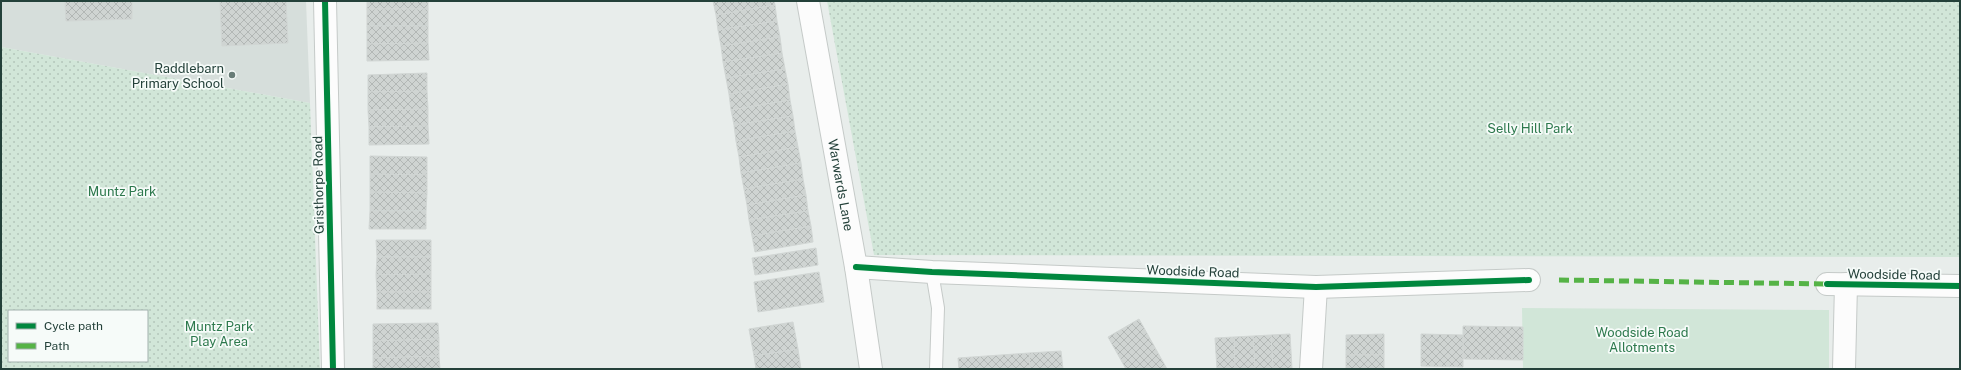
<svg xmlns="http://www.w3.org/2000/svg" width="1961" height="370" viewBox="0 0 1961 370" font-family="'Public Sans',sans-serif">
<style>
.built{fill:#d6dedb}
.green{fill:#d1e6d8}
.park{fill:url(#park-dots);fill-rule:evenodd}
.building{fill:url(#building-cross-hatch);stroke:#d1d6d4}
.lines{fill:none;stroke-linecap:round;stroke-linejoin:round}
.service-casing{stroke:#c5cac8;stroke-width:14}
.minor-casing{stroke:#c5cac8;stroke-width:24}
.service{stroke:#fcfcfc;stroke-width:12}
.minor{stroke:#fcfcfc;stroke-width:22}
.quiet{stroke:#55b346;stroke-width:5;stroke-dasharray:10 5;stroke-linecap:butt}
.cycleway-casing{stroke:#f6fbf9;stroke-width:8}
.cycleway{stroke:#00873e;stroke-width:6}
.poi-dot{fill:#697d78;stroke:#f6fbf9;stroke-width:1.5}
.labels{text-anchor:middle;stroke-width:3.5;stroke-linejoin:round;paint-order:stroke}
.poi-label{font-size:13px;fill:#24413a;stroke:#f6fbf9;text-anchor:end}
.park-label{font-size:13px;fill:#2d794d;stroke:#f6fbf9}
.street-label{font-size:13px;fill:#24413a;stroke:#f6fbf9}
</style>
<defs>
<pattern id="park-dots" width="8" height="8" patternUnits="userSpaceOnUse"><rect width="8" height="8" fill="#d1e6d8"/><path d="M2 2h.1M6 6h.1" fill="none" stroke="#b3c6ba" stroke-width="1.8" stroke-linecap="round"/></pattern>
<pattern id="building-cross-hatch" width="8" height="8" patternUnits="userSpaceOnUse"><rect width="8" height="8" fill="#cfd4d2"/><path d="M0 0l8 8M0 8l8-8" fill="none" stroke="#b2b7b5"/></pattern>
</defs>
<rect width="100%" height="100%" fill="#e8edeb"/>
<!-- built -->
<path class="built" d="M1 1H306L310 103 1 47Z"/>
<!-- green -->
<path class="green" d="M1522 308 1829 310V369H1523Z"/>
<!-- park -->
<g class="park">
<path d="M827 1H1960V257L874 255Z"/>
<path d="M1 47 310 103 320 369H1ZM9 311H147V361H9Z"/>
</g>
<!-- building -->
<g class="building">
<path d="M65 1H132V19L66 21Z"/>
<path d="M220 1H286L288 43 222 46Z"/>
<rect x="367" y="1" width="61" height="8"/>
<path d="M713 1H774L775 5 716 15Z"/>
<path d="M775 5 777 21 718 30 716 15Z"/>
<rect x="367" y="9" width="61" height="17"/>
<path d="M777 21 780 37 721 46 718 30Z"/>
<path d="M367 26H428V43L367 44Z"/>
<path d="M780 37 782 53 723 62 721 46Z"/>
<path d="M428 43 429 60 367 61V44Z"/>
<path d="M782 53 785 69 726 78 723 62Z"/>
<path d="M785 69 788 84 729 94 726 78Z"/>
<path d="M427 73V91L368 92V75Z"/>
<path d="M788 84 790 100 731 110 729 94Z"/>
<path d="M427 91 428 109 368 110V92Z"/>
<path d="M790 100 793 116 734 125 731 110Z"/>
<path d="M428 109V126L369 127 368 110Z"/>
<path d="M793 116 795 131 736 141 734 125Z"/>
<path d="M428 126 429 144 369 145V127Z"/>
<path d="M795 131 798 147 739 157 736 141Z"/>
<path d="M798 147 801 163 741 173 739 157Z"/>
<path d="M370 156 427 157V175L370 174Z"/>
<path d="M801 163 803 179 744 189 741 173Z"/>
<path d="M370 174 427 175V193L370 192Z"/>
<path d="M803 179 806 195 747 205 744 189Z"/>
<path d="M370 192 427 193 426 211H370Z"/>
<path d="M806 195 808 211 749 220 747 205Z"/>
<path d="M370 211H426V229H369Z"/>
<path d="M808 211 811 226 752 236 749 220Z"/>
<path d="M811 226 813 242 755 252 752 236Z"/>
<path d="M376 240H431V257H377Z"/>
<path d="M816 248 818 265 755 275 752 258Z"/>
<path d="M377 257H431V274L376 275Z"/>
<path d="M819 272 824 302 758 312 754 282Z"/>
<path d="M431 274V292H377L376 275Z"/>
<rect x="377" y="292" width="54" height="17"/>
<path d="M1139 319 1167 369H1126L1108 337Z"/>
<path d="M793 322 798 349 754 356 749 329Z"/>
<path d="M438 323 439 339 373 341V324Z"/>
<path d="M1463 326 1523 327V360L1463 359Z"/>
<path d="M1290 334 1292 369H1273L1271 335Z"/>
<path d="M1384 334V355H1346V335Z"/>
<path d="M1421 334 1463 335V367L1421 366Z"/>
<path d="M1271 335 1273 369H1255L1253 336Z"/>
<path d="M1253 336 1255 369H1235L1234 337Z"/>
<path d="M1234 337 1235 369H1217L1215 338Z"/>
<path d="M439 339V356L373 358V341Z"/>
<path d="M798 349 801 369H756L754 356Z"/>
<path d="M1061 351 1063 369H1030L1029 353Z"/>
<path d="M1029 353 1030 369H959L958 358Z"/>
<rect x="1346" y="355" width="38" height="14"/>
<path d="M439 356 440 369H373V358Z"/>
</g>
<g class="lines">
<!-- service casing -->
<g class="service-casing">
<path id="service" d="M932 272 938 308 936 369"/>
</g>
<!-- minor casing -->
<g class="minor-casing">
<g id="minor">
<path d="M325 1 333 369"/>
<path id="s1" d="M808 1 856 267 871 369"/>
<path d="M856 267 932 272 1316 287 1529 280"/>
<path d="M1827 284 1960 286"/>
<path d="M1311 369 1316 287"/>
<path d="M1844 369 1846 284"/>
</g>
</g>
<!-- service -->
<use href="#service" class="service"/>
<!-- minor -->
<use href="#minor" class="minor"/>
<!-- quiet -->
<path class="quiet" d="M1559 280 1827 284"/>
<!-- cycleway casing -->
<g class="cycleway-casing">
<g id="cycleway">
<path d="M325 1 333 369"/>
<path d="M856 267 932 272 1316 287 1529 280"/>
<path d="M1827 284 1960 286"/>
</g>
</g>
<!-- cycleway -->
<use href="#cycleway" class="cycleway"/>
</g>
<!-- markers -->
<circle class="poi-dot" cx="232" cy="75" r="4"/>
<g class="labels">
<!-- poi labels -->
<g class="poi-label">
<text x="224" y="73">Raddlebarn<tspan x="224" dy="15">Primary School</tspan></text>
</g>
<!-- park labels -->
<g class="park-label">
<text x="1530" y="133">Selly Hill Park</text>
<text x="122" y="196">Muntz Park</text>
<text x="219" y="331">Muntz Park<tspan x="219" dy="15">Play Area</tspan></text>
<text x="1642" y="337">Woodside Road<tspan x="1642" dy="15">Allotments</tspan></text>
</g>
<!-- street labels -->
<g class="street-label">
<text transform="translate(318 185) rotate(-91)" y="5">Gristhorpe Road</text>
<text dy="5" stroke="none"><textPath href="#s1" startOffset="187">Warwards Lane</textPath></text>
<text transform="translate(1193 271) rotate(2)" y="5">Woodside Road</text>
<text transform="translate(1894 274) rotate(1)" y="5">Woodside Road</text>
</g>
</g>
<!-- border -->
<rect width="1961" height="370" fill="none" stroke="#24413a" stroke-width="4"/>
<!-- legend -->
<rect x="8" y="310" width="140" height="52" fill="#f6fbf9" stroke="#a2b1ad"/>
<rect x="16" y="323" width="20" height="6" fill="#00873e" stroke="#a2b1ad"/>
<text x="44" y="330" font-size="12" fill="#24413a">Cycle path</text>
<rect x="16" y="343" width="20" height="6" fill="#55b346" stroke="#a2b1ad"/>
<text x="44" y="350" font-size="12" fill="#24413a">Path</text>
</svg>
